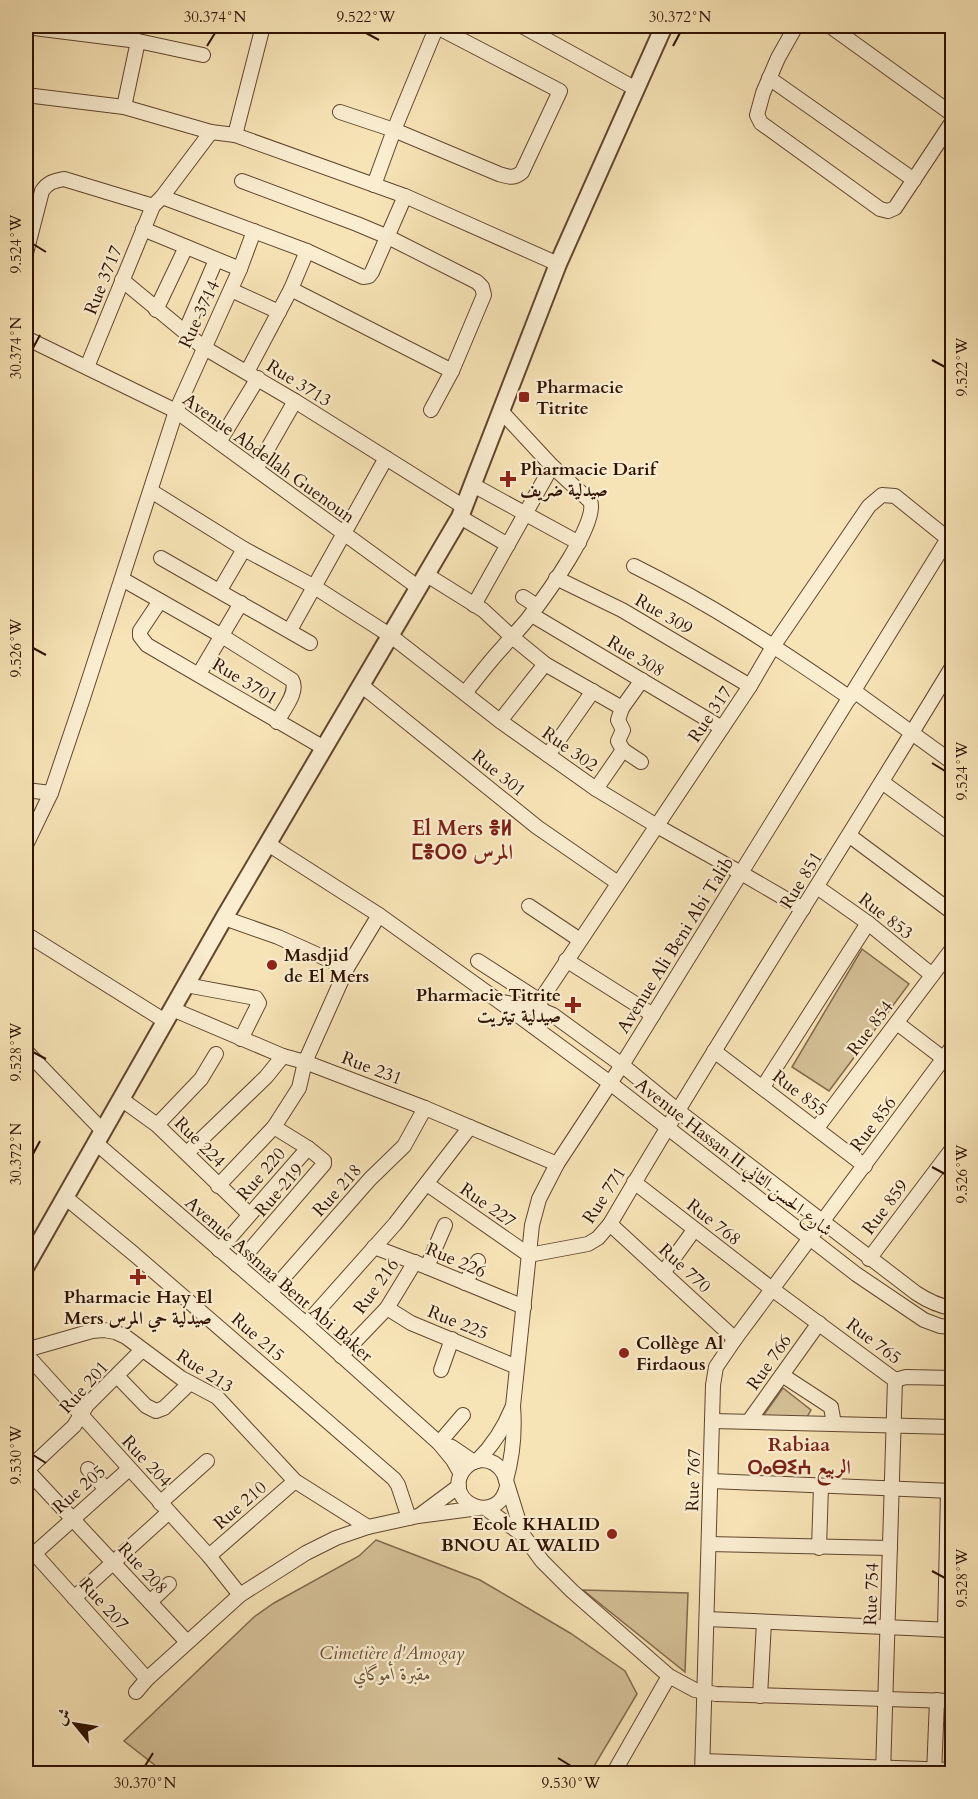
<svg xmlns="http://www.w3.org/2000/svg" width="978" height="1799" viewBox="0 0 978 1799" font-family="Cardo,Amiri,'Noto Sans Tifinagh',serif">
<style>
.green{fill:#d5c097;stroke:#82694c;stroke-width:1.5}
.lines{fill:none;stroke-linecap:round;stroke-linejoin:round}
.minor-casing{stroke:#60462e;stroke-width:16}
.tertiary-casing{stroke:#60462e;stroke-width:20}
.minor{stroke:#faedd0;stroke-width:14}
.tertiary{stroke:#faedd0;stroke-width:16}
.ticks{fill:none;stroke:#2e1200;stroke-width:2}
.poi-dot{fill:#8f2418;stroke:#faedd0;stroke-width:2}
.labels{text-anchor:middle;stroke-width:4.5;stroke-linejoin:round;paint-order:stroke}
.street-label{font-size:18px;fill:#2e1200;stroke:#faedd0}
.poi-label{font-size:18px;font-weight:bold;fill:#2e1200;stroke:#faedd0;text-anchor:start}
.park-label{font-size:18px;font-style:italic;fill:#684f35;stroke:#faedd0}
.neighbourhood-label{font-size:20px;font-weight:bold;fill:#7a1f14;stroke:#faedd0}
.quarter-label{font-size:21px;font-weight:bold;fill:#7a1f14;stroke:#faedd0}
.neatline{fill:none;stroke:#2e1200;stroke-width:2}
.ticks-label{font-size:15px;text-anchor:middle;fill:#2e1200}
</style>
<rect width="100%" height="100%" fill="#f7e4b6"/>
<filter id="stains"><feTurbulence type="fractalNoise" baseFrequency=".00333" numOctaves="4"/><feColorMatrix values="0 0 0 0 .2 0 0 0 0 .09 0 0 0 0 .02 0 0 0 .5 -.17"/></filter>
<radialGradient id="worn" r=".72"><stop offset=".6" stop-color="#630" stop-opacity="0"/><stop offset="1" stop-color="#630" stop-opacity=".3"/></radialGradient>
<!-- green -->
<g class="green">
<path d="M862 949 909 984 829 1091 792 1067Z"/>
<path d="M783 1388 811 1410 807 1417 763 1416Z"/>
<path d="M376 1540 480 1580 570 1633 625 1671 637 1694 590 1773H165L124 1741 254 1617 274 1603 359 1556Z"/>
<path d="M583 1590 688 1593 685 1672Z"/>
</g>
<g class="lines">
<!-- minor casing -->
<g class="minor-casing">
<g id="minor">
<path d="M522 26 636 89"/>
<path d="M796 26 778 58 763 93 757 115 761 123 880 209 888 211 895 208 952 122"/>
<path d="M830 26 952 114"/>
<path d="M26 27 138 41 203 55"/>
<path d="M769 78 914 180"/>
<path d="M26 95 124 107 211 132 235 135 263 26"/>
<path d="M124 107 138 41"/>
<path d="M340 112 394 130 499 174C509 177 514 179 522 172L560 91 435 26"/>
<path d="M235 135 405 196 558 264"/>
<path d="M242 181 357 224 388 237 477 282 482 287 484 295 452 371 431 410"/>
<path d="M374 185 394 130 437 26"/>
<path d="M162 197 307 251 363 277 369 276 372 272 405 196"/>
<path d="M143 229 240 269"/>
<path d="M26 253 42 191C48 182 54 181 64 179L153 206"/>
<path d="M122 280 203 347 295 401 464 507"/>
<path d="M291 289 452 371"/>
<path d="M231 290 279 312"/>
<path d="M156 310 186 247"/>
<path d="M185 332 216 260"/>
<path d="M26 338 176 411 419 588"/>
<path d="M87 367 153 206 162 197 211 132"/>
<path d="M247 372 291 289 307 251"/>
<path d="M219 442 258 378"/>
<path d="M256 469 295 401"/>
<path d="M473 485 579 543"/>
<path d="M151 491 244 549 313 586 391 636 500 721 596 789 657 826 741 873 803 909"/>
<path d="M460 517 508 545"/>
<path d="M161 558 310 643"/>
<path d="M634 566C711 604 779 649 850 698"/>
<path d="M427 575 483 610 512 637 545 664 622 708 618 720 623 730 618 741 623 750 596 789"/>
<path d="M556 578 622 610 750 686"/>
<path d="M122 579 222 636 292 680C299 692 283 710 277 722"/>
<path d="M220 590 244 549"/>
<path d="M523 597 537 606"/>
<path d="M160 601 140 631V636L147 645 324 748"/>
<path d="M474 605 552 466"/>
<path d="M532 615 722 728"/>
<path d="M290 630 386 458"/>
<path d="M199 674 241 603"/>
<path d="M361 685 537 827 618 883"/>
<path d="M854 691 952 762"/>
<path d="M465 693C477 678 489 662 503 647 512 636 522 627 530 616 544 598 600 521 590 501L552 466 501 411"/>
<path d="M622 708 642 680"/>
<path d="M500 721 545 664"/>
<path d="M623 750 641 762"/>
<path d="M548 755 593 691"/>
<path d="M882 782 952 833"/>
<path d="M26 790 51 793 82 701 176 411 240 269 254 231"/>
<path d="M850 836 952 912"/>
<path d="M268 844 379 915 500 1002 610 1083 856 1274 924 1320 940 1326 952 1327"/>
<path d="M26 845 51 793"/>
<path d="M817 887 868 923 932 975"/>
<path d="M529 906 580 940"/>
<path d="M224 918 278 937 347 968"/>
<path d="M26 934 165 1021"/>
<path d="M566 960 653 1015"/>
<path d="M478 961 540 1001"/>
<path d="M186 985 256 998 259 1003 241 1039"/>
<path d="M503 1002 541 1010 553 1015 622 1065 677 1110 916 1293C928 1301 938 1306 952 1308"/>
<path d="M172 1009 283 1056 305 1062 425 1108 557 1164"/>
<path d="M897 1023 952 1065"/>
<path d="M533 1026 541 1010 540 1001 750 686 774 645 869 506 882 495 895 496 952 542"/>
<path d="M26 1051 103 1131"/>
<path d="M714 1051 865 1166"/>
<path d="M763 1087 868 923"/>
<path d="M121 1099 157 1125 249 1214"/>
<path d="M157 1125 201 1079 216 1054"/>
<path d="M817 1128 952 949"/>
<path d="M96 1143 306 1324 439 1443 453 1460 461 1474"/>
<path d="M187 1153 266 1077 283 1056"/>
<path d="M634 1182 772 1289 895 1380 883 1774"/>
<path d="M427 1184 529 1255 588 1244 598 1238 610 1224C720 1036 839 854 952 667"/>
<path d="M218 1186 274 1127 299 1088 305 1062 347 968 379 915"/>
<path d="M65 1197 134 1254 394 1479 398 1485 409 1518"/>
<path d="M610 1224 735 1339"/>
<path d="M374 1247 427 1267 524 1307"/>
<path d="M219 1250 308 1148"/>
<path d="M869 1259 952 1149"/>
<path d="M237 1265 324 1164V1161L308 1148 274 1127"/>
<path d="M427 1267 445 1225"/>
<path d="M663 1273 694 1230"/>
<path d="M465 1283 478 1261"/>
<path d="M270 1293 370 1179 404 1146 425 1108"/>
<path d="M387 1308 411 1323 517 1367"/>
<path d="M306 1324 395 1224 470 1127"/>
<path d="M26 1350 92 1331 104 1330 115 1332 126 1337 181 1378 217 1397 295 1481 368 1527"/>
<path d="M26 1354 209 1556 240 1595"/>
<path d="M341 1356 387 1308 415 1262"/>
<path d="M441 1370 452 1339"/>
<path d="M782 1375 831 1407 834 1424"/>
<path d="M117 1376 146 1406 156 1411 164 1408 190 1383"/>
<path d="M895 1380 906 1377 952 1378"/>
<path d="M713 1421 952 1427"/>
<path d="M749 1421 819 1323"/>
<path d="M439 1443 463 1415"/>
<path d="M441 1444 452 1447 474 1462"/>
<path d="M477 1461C493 1445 504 1428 512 1408"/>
<path d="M26 1469 187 1642"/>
<path d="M88 1469 106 1489"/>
<path d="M26 1471 74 1426 87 1405 142 1350"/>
<path d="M506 1480C513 1455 515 1431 513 1406L532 1225 539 1199 557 1164 622 1065 952 532"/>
<path d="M711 1481 952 1491"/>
<path d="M507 1486C499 1526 444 1504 462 1472 466 1466 473 1461 481 1460 492 1460 499 1465 504 1474L523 1535"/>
<path d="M160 1503 207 1461"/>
<path d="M485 1508 523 1535 542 1561 572 1591 669 1676 695 1690 716 1694 952 1701"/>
<path d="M420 1515 459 1486"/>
<path d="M709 1544 890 1548"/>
<path d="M819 1548 821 1486"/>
<path d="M34 1553 147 1679"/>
<path d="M209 1556 295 1481"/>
<path d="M26 1561 129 1469"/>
<path d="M74 1598 169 1512"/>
<path d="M150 1602 169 1584"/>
<path d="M707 1619 952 1630"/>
<path d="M945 1630 948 1490"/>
<path d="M136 1692 147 1679 240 1595 306 1553 336 1538 368 1527 418 1516 479 1508"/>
<path d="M760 1696 764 1622"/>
<path d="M703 1761 952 1770"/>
<path d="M613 1774 669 1676"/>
<path d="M702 1774 713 1385 716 1367 735 1339 952 1047"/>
<path d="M934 1774 937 1700"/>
</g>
</g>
<!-- tertiary casing -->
<g class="tertiary-casing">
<path id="tertiary" d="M26 1266 224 918 460 517 558 264 664 26"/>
</g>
<!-- minor -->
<use href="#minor" class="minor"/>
<!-- tertiary -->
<use href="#tertiary" class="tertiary"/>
</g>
<!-- ticks -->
<path class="ticks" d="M366 33 379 40M207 46 215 33M673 46 680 33M33 244 46 252M33 348 40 335M932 360 945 367M33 648 46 655M932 763 945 771M33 1052 46 1059M33 1154 40 1141M932 1167 945 1174M33 1455 46 1463M932 1571 945 1578M558 1758 571 1766M145 1766 153 1753"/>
<!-- markers -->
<g class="poi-dot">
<rect x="518" y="391" width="12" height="12" rx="3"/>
<path d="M505 470h6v6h6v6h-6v6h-6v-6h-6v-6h6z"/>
<circle cx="272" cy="965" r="6"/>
<path d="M570 996h6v6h6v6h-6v6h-6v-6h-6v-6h6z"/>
<path d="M135 1268h6v6h6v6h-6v6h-6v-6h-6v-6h6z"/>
<circle cx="624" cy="1353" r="6"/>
<circle cx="612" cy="1534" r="6"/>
</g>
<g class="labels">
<!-- street labels -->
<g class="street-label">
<text transform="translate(103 280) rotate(-68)" y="6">Rue 3717</text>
<text transform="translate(199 314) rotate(-65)" y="6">Rue 3714</text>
<text transform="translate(299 383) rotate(32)" y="6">Rue 3713</text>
<text transform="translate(269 458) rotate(36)" y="6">Avenue Abdellah Guenoun</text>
<text transform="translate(664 614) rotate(30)" y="6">Rue 309</text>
<text transform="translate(636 656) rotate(31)" y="6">Rue 308</text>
<text transform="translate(245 681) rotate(31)" y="6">Rue 3701</text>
<text transform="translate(710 714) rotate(-56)" y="6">Rue 317</text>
<text transform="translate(570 749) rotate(35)" y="6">Rue 302</text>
<text transform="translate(499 773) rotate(39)" y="6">Rue 301</text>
<text transform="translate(801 880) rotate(-58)" y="6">Rue 851</text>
<text transform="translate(886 916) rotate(38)" y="6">Rue 853</text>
<text transform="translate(675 945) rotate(-58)" y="6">Avenue Ali Beni Abi Talib</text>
<text transform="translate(870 1028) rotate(-53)" y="6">Rue 854</text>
<text transform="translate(372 1068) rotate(21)" y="6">Rue 231</text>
<text transform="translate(800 1093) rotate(37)" y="6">Rue 855</text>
<text transform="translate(873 1124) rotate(-53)" y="6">Rue 856</text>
<text transform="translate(200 1142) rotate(45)" y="6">Rue 224</text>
<text transform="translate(734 1157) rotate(38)" y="6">Avenue Hassan II شارع الحسن الثاني</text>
<text transform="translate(261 1174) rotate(-49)" y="6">Rue 220</text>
<text transform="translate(279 1190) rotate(-49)" y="6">Rue 219</text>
<text transform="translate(337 1190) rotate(-48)" y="6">Rue 218</text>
<text transform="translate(604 1195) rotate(-57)" y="6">Rue 771</text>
<text transform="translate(488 1205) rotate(35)" y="6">Rue 227</text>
<text transform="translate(885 1207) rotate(-53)" y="6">Rue 859</text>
<text transform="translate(714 1222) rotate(38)" y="6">Rue 768</text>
<text transform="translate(456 1260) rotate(23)" y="6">Rue 226</text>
<text transform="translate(685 1268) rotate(43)" y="6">Rue 770</text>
<text transform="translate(279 1279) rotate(41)" y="6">Avenue Assmaa Bent Abi Baker</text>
<text transform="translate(376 1286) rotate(-54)" y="6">Rue 216</text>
<text transform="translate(458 1322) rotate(22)" y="6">Rue 225</text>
<text transform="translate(258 1337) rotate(41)" y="6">Rue 215</text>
<text transform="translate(874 1341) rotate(37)" y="6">Rue 765</text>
<text transform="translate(769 1362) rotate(-55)" y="6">Rue 766</text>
<text transform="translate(205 1371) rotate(33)" y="6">Rue 213</text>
<text transform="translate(84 1387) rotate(-48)" y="6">Rue 201</text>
<text transform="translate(147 1461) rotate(47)" y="6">Rue 204</text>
<text transform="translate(693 1480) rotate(-88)" y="6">Rue 767</text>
<text transform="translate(79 1489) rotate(-41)" y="6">Rue 205</text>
<text transform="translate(240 1505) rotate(-41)" y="6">Rue 210</text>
<text transform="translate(143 1568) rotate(47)" y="6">Rue 208</text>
<text transform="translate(871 1594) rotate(-88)" y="6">Rue 754</text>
<text transform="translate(104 1604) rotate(48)" y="6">Rue 207</text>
</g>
<!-- poi labels -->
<g class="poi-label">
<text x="536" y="393">Pharmacie<tspan x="536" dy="21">Titrite</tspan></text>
<text x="520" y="475">Pharmacie Darif<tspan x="520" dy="21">صيدلية ضريف</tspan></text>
<text x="284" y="961">Masdjid<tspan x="284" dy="21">de El Mers</tspan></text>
<text x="561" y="1001" text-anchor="end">Pharmacie Titrite<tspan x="561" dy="21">صيدلية تيتريت</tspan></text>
<text x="138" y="1303" text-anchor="middle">Pharmacie Hay El<tspan x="138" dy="21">Mers صيدلية حي المرس</tspan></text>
<text x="636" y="1349">Collège Al<tspan x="636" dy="21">Firdaous</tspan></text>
<text x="600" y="1530" text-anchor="end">Ecole KHALID<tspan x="600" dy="21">BNOU AL WALID</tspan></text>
</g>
<!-- park labels -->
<g class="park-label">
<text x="392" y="1659">Cimetière d'Amogay<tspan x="392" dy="21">مقبرة أموگاي</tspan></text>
</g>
<!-- neighbourhood labels -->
<g class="neighbourhood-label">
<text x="799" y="1451">Rabiaa<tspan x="799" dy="23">ⵔⴰⴱⵉⵄ الربيع</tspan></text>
</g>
<!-- quarter labels -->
<g class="quarter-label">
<text x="462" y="835">El Mers ⴻⵍ<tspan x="462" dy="24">ⵎⴻⵔⵙ المرس</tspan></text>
</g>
</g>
<!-- margin -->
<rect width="978" height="1799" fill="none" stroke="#f7e4b6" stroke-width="66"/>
<!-- north arrow -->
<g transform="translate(75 1724) rotate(300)" stroke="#faedd0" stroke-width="4.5" paint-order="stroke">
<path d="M0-4.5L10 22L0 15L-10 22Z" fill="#2e1200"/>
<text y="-9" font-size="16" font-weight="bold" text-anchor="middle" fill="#2e1200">ش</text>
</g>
<rect x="33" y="33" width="912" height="1733" class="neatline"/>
<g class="ticks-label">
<text x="215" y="22">30.374°N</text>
<text x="366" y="22">9.522°W</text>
<text x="680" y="22">30.372°N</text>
<text transform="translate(16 244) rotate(-90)" y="5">9.524°W</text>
<text transform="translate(16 348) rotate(-90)" y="5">30.374°N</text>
<text transform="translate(962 367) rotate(-90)" y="5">9.522°W</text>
<text transform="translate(16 648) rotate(-90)" y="5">9.526°W</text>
<text transform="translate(962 771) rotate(-90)" y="5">9.524°W</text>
<text transform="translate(16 1052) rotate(-90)" y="5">9.528°W</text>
<text transform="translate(16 1154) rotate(-90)" y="5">30.372°N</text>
<text transform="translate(962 1174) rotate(-90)" y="5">9.526°W</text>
<text transform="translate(16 1455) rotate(-90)" y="5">9.530°W</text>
<text transform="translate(962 1578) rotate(-90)" y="5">9.528°W</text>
<text x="145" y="1788">30.370°N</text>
<text x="571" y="1788">9.530°W</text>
</g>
<rect width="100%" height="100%" filter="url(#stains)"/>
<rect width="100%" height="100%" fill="url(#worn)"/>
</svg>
